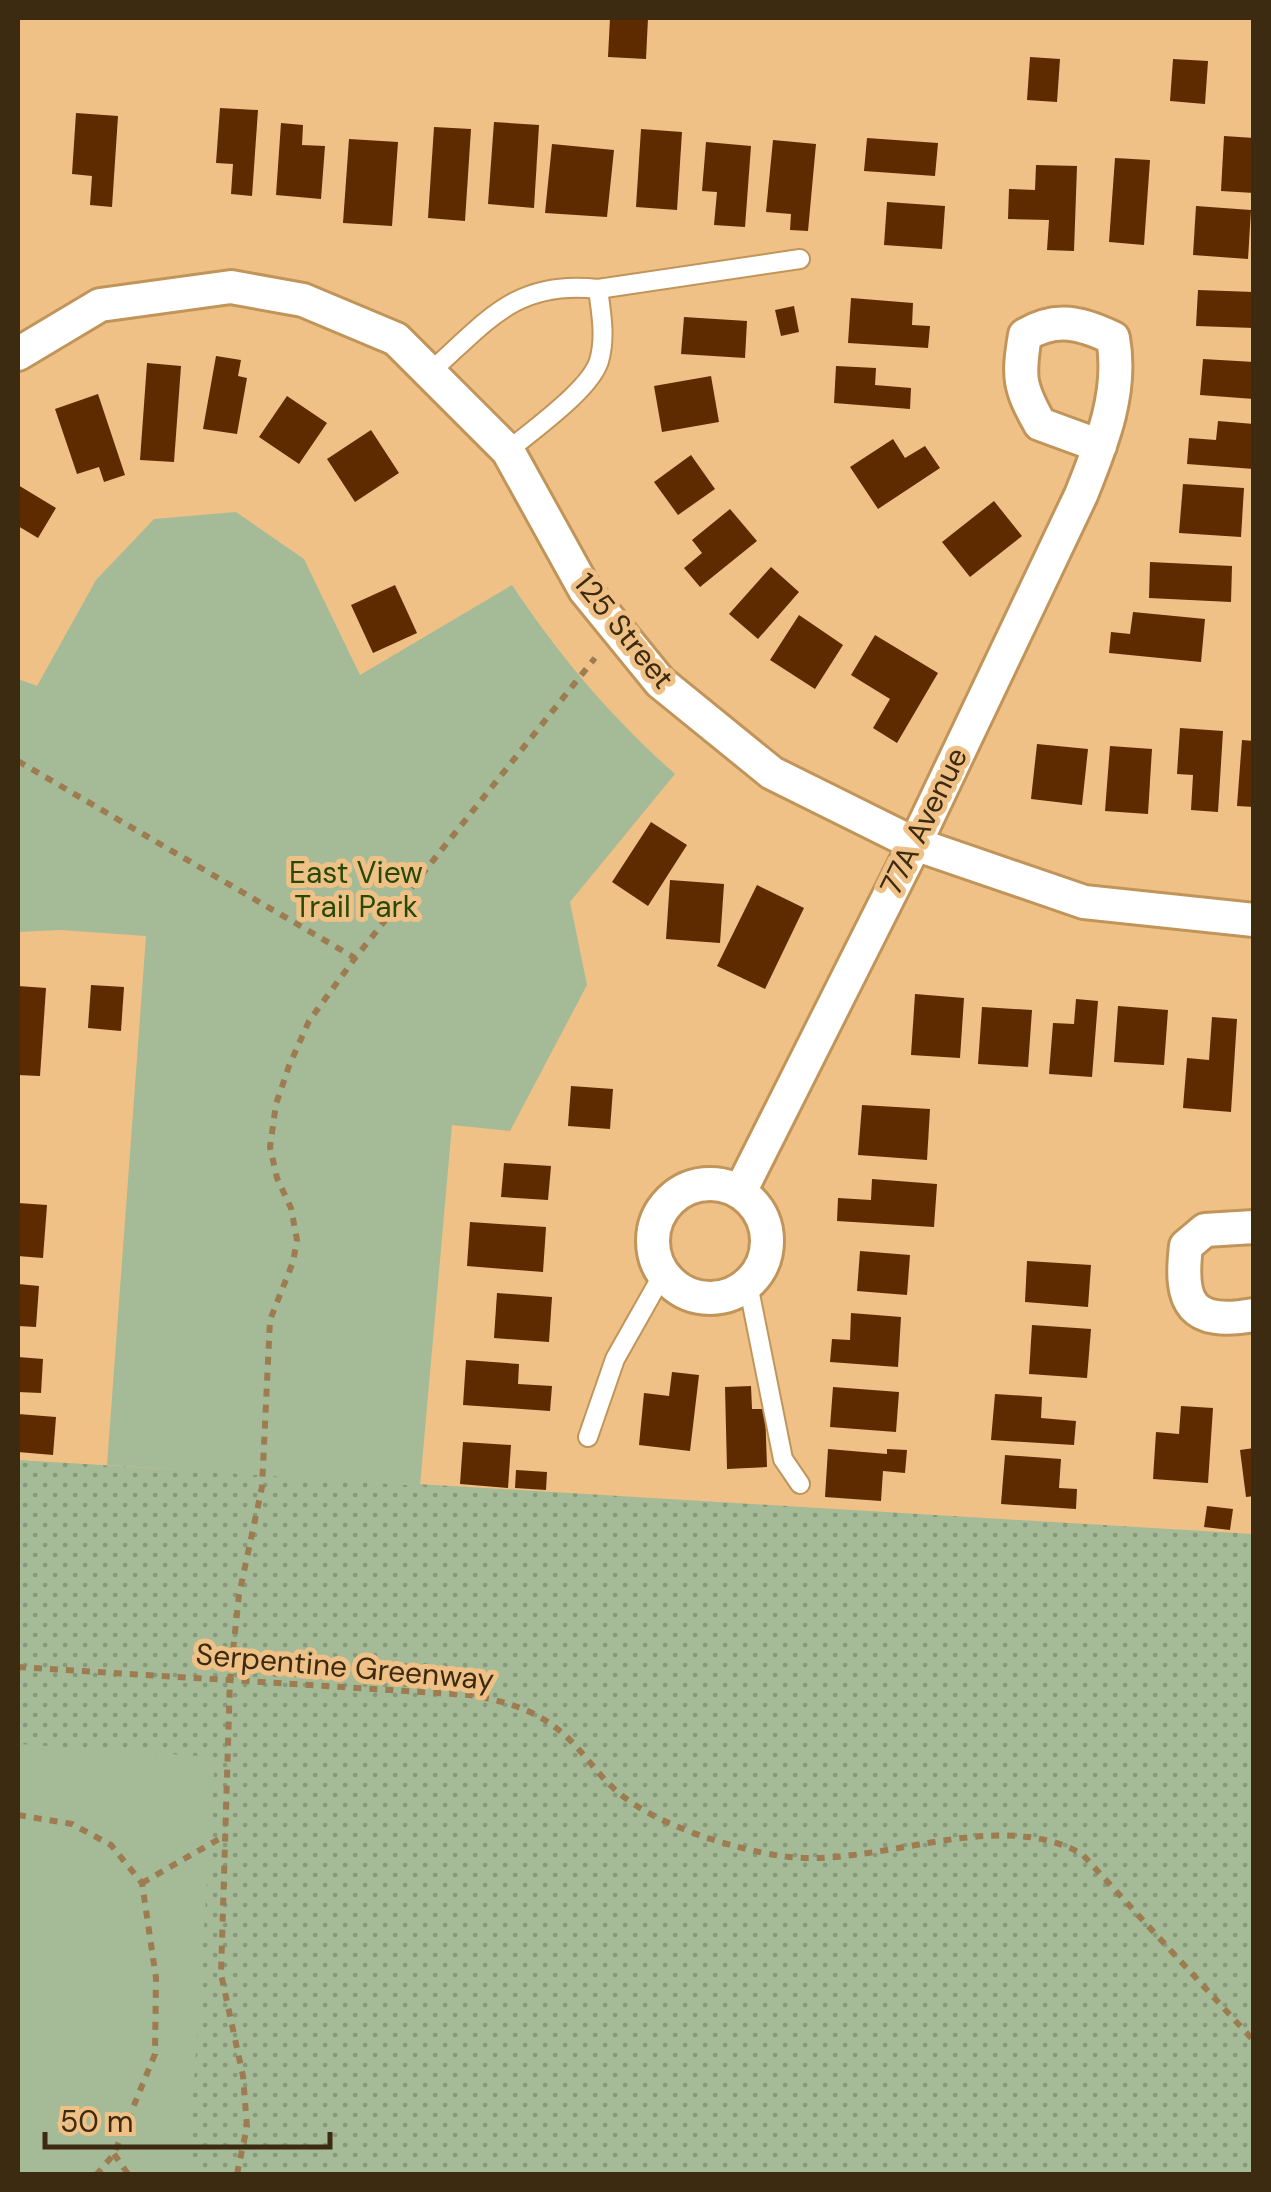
<svg xmlns="http://www.w3.org/2000/svg" width="1271" height="2192" viewBox="0 0 1271 2192" font-family="'DM Sans',sans-serif">
<style>
.grass{fill:url(#grass-dots)}
.park{fill:#a5bb97}
.building{fill:#5e2a00}
.lines{fill:none;stroke-linecap:round;stroke-linejoin:round}
.lane-casing{stroke:#c1955a;stroke-width:22}
.street-casing{stroke:#c1955a;stroke-width:38}
.path{stroke:#9d7c51;stroke-width:6;stroke-dasharray:8 8;stroke-linecap:butt}
.lane{stroke:#fff;stroke-width:18}
.street{stroke:#fff;stroke-width:32}
.labels{text-anchor:middle;stroke-width:10;stroke-linejoin:round;paint-order:stroke}
.street-label{font-size:30px;fill:#3c2a11;stroke:#efc186}
.park-label{font-size:30px;fill:#294907;stroke:#efc186}
</style>
<defs>
<pattern id="grass-dots" width="8" height="8" patternUnits="userSpaceOnUse" patternTransform="scale(2.5)"><rect width="8" height="8" fill="#a5bb97"/><path d="M2 2h.1M6 6h.1" fill="none" stroke="#88987a" stroke-width="1.8" stroke-linecap="round"/></pattern>
</defs>
<rect width="100%" height="100%" fill="#efc186"/>
<!-- grass -->
<path class="grass" d="M18 1460 1253 1534V2174H18Z"/>
<!-- park -->
<g class="park">
<path d="M236 512 304 559 360 675 512 585C561 658 610 716 675 774L570 902 587 985 510 1131 452 1125 420 1486 107 1465 146 936 60 930 18 932V679L37 686 96 580 154 519Z"/>
<path d="M18 1744 215 1757 188 2174H18Z"/>
</g>
<!-- building -->
<g class="building">
<path d="M610 18H648L646 59 608 57Z"/>
<path d="M1030 57 1060 59 1057 102 1027 100Z"/>
<path d="M1173 59 1208 61 1205 104 1170 101Z"/>
<path d="M220 108 258 110 252 196 231 194 233 164 216 163Z"/>
<path d="M76 113 118 116 112 207 90 205 92 176 72 174Z"/>
<path d="M494 122 539 125 534 208 488 204Z"/>
<path d="M281 123 303 125 302 145 325 146 321 199 276 195Z"/>
<path d="M434 127 471 129 465 221 428 218Z"/>
<path d="M641 129 682 132 677 210 636 207Z"/>
<path d="M1224 136 1254 138V193L1221 191Z"/>
<path d="M867 138 938 143 935 176 864 171Z"/>
<path d="M349 139 398 142 392 226 343 223Z"/>
<path d="M773 140 816 144 808 231 790 230 791 214 766 212Z"/>
<path d="M706 142 751 146 745 227 714 225 717 192 702 191Z"/>
<path d="M552 144 614 150 607 217 545 213Z"/>
<path d="M1115 158 1150 160 1144 245 1109 242Z"/>
<path d="M1036 165 1077 166 1074 251 1047 250 1049 220 1008 219 1009 189 1035 190Z"/>
<path d="M887 202 945 206 942 249 884 245Z"/>
<path d="M1196 206 1251 210 1248 259 1193 255Z"/>
<path d="M1198 290 1254 292V328L1196 326Z"/>
<path d="M851 298 913 303 912 325 930 326 928 348 848 343Z"/>
<path d="M794 306 799 332 781 336 775 310Z"/>
<path d="M684 317 747 321 745 358 681 354Z"/>
<path d="M216 356 241 360 238 376 247 378 237 434 203 429Z"/>
<path d="M1203 359 1254 362V399L1200 395Z"/>
<path d="M147 363 181 366 174 462 140 460Z"/>
<path d="M836 366 876 368 875 385 911 388 910 409 834 403Z"/>
<path d="M711 376 719 422 662 432 654 386Z"/>
<path d="M98 394 125 475 104 482 99 467 77 474 55 409Z"/>
<path d="M287 396 327 423 299 464 259 437Z"/>
<path d="M1218 421 1254 424V469L1187 464 1189 438 1216 440Z"/>
<path d="M371 430 399 473 355 502 327 459Z"/>
<path d="M893 439 905 458 925 446 940 468 878 509 850 467Z"/>
<path d="M691 455 715 489 678 515 654 482Z"/>
<path d="M1183 484 1244 488 1241 537 1179 533Z"/>
<path d="M18 485 56 508 38 538 18 526Z"/>
<path d="M994 501 1022 536 970 577 942 542Z"/>
<path d="M730 509 757 541 700 587 684 568 702 553 692 540Z"/>
<path d="M1150 562 1232 566 1231 602 1149 598Z"/>
<path d="M771 567 799 592 758 639 729 614Z"/>
<path d="M395 585 417 633 373 653 351 605Z"/>
<path d="M1133 612 1205 619 1201 662 1109 653 1111 632 1130 634Z"/>
<path d="M799 615 843 645 815 689 770 660Z"/>
<path d="M875 635 938 673 897 743 873 728 890 699 851 675Z"/>
<path d="M1180 728 1223 731 1218 812 1191 810 1193 775 1177 774Z"/>
<path d="M1242 740 1254 741V807L1237 806Z"/>
<path d="M1037 744 1088 749 1082 805 1031 799Z"/>
<path d="M1110 746 1152 749 1148 814 1105 811Z"/>
<path d="M651 822 687 845 648 906 612 882Z"/>
<path d="M670 880 724 884 720 943 666 939Z"/>
<path d="M757 885 804 908 765 989 717 966Z"/>
<path d="M91 985 124 987 121 1031 88 1028Z"/>
<path d="M18 986 46 988 40 1076 18 1075Z"/>
<path d="M915 994 964 998 960 1058 911 1055Z"/>
<path d="M1076 999 1098 1001 1092 1077 1049 1074 1053 1023 1074 1024Z"/>
<path d="M1118 1006 1168 1010 1164 1065 1114 1062Z"/>
<path d="M982 1007 1032 1010 1028 1067 978 1064Z"/>
<path d="M1212 1017 1237 1019 1231 1112 1183 1108 1187 1058 1209 1060Z"/>
<path d="M571 1086 613 1089 610 1129 568 1126Z"/>
<path d="M862 1105 930 1109 927 1160 858 1155Z"/>
<path d="M504 1163 551 1166 548 1200 501 1197Z"/>
<path d="M872 1179 937 1184 934 1227 837 1221 838 1198 871 1200Z"/>
<path d="M18 1203 47 1205 43 1258 18 1256Z"/>
<path d="M470 1222 546 1227 543 1272 467 1266Z"/>
<path d="M860 1251 910 1255 907 1295 857 1291Z"/>
<path d="M1027 1261 1091 1265 1088 1307 1025 1302Z"/>
<path d="M18 1284 39 1286 36 1327 18 1326Z"/>
<path d="M497 1293 552 1297 549 1342 494 1338Z"/>
<path d="M851 1313 901 1317 898 1367 830 1362 832 1339 850 1340Z"/>
<path d="M1032 1325 1091 1329 1087 1378 1029 1374Z"/>
<path d="M18 1357 43 1359 41 1393 18 1392Z"/>
<path d="M466 1360 519 1364 518 1384 552 1386 550 1411 463 1405Z"/>
<path d="M672 1372 699 1375 690 1451 639 1445 644 1393 669 1396Z"/>
<path d="M751 1386 752 1409H765L767 1467 727 1469 725 1387Z"/>
<path d="M833 1387 899 1392 896 1432 830 1427Z"/>
<path d="M995 1394 1042 1397 1041 1418 1076 1421 1074 1445 991 1440Z"/>
<path d="M1181 1406 1213 1408 1208 1483 1153 1479 1156 1432 1179 1434Z"/>
<path d="M18 1414 56 1417 53 1455 18 1452Z"/>
<path d="M463 1442 511 1445 508 1488 460 1484Z"/>
<path d="M1254 1448V1496L1246 1497 1240 1450Z"/>
<path d="M828 1449 887 1454V1449L907 1450 905 1473 883 1471 881 1501 825 1497Z"/>
<path d="M1005 1455 1061 1459 1059 1488 1077 1489 1076 1509 1001 1504Z"/>
<path d="M516 1470 547 1472 546 1490 515 1488Z"/>
<path d="M1207 1506 1233 1509 1230 1530 1204 1527Z"/>
</g>
<g class="lines">
<!-- lane casing -->
<g class="lane-casing">
<g id="lane">
<path d="M430 372C486 323 515 279 598 289L800 259"/>
<path d="M508 451C532 430 590 390 599 361 606 337 601 312 598 289"/>
<path d="M748 1284 783 1459 800 1484"/>
<path d="M588 1437 615 1359 663 1274"/>
</g>
</g>
<!-- street casing -->
<g class="street-casing">
<g id="street">
<path d="M18 354 100 305 231 287 303 300 396 339 508 451 585 590 660 682 772 773 915 844 1084 902 1254 920"/>
<circle cx="710" cy="1241" r="57"/>
<path d="M740 1192 915 844 1081 495C1101 445 1123 393 1113 338 1081 323 1057 316 1025 335 1018 377 1019 387 1040 424L1100 446"/>
<path d="M1254 1227 1205 1230 1186 1246C1179 1304 1191 1326 1254 1315"/>
</g>
</g>
<!-- path -->
<g class="path">
<path d="M18 761 355 958"/>
<path d="M18 1667 470 1695C503 1701 535 1709 561 1732 583 1750 597 1775 619 1793 658 1826 731 1848 781 1856 876 1870 995 1805 1082 1854L1254 2041"/>
<path d="M18 1815 72 1824 111 1845 142 1883 156 1978 155 2054 114 2154 97 2174"/>
<path d="M142 1883 226 1835"/>
<path d="M114 2154 128 2174"/>
<path d="M237 2174 247 2127 243 2076 221 1974 230 1679 239 1595 262 1487 270 1320 293 1262 297 1240 291 1208 277 1178 270 1147 276 1104 289 1066 309 1021 355 958 595 658"/>
</g>
<!-- lane -->
<use href="#lane" class="lane"/>
<!-- street -->
<use href="#street" class="street"/>
</g>
<g class="labels">
<!-- street labels -->
<g class="street-label">
<text transform="translate(624 631) rotate(51)" y="10">125 Street</text>
<text transform="translate(924 821) rotate(-64)" y="10">77A Avenue</text>
<text transform="translate(345 1667) rotate(5)" y="10">Serpentine Greenway</text>
</g>
<!-- park labels -->
<g class="park-label">
<text x="356" y="883">East View<tspan x="356" dy="34">Trail Park</tspan></text>
</g>
</g>
<!-- border -->
<rect width="1271" height="2192" fill="none" stroke="#3c2a11" stroke-width="40"/>
<!-- scale -->
<path d="M45 2132v15h285v-15" fill="none" stroke="#3c2a11" stroke-width="5"/>
<text x="60" y="2132" font-size="30" fill="#3c2a11" stroke="#efc186" stroke-width="8" paint-order="stroke">50 m</text>
</svg>
